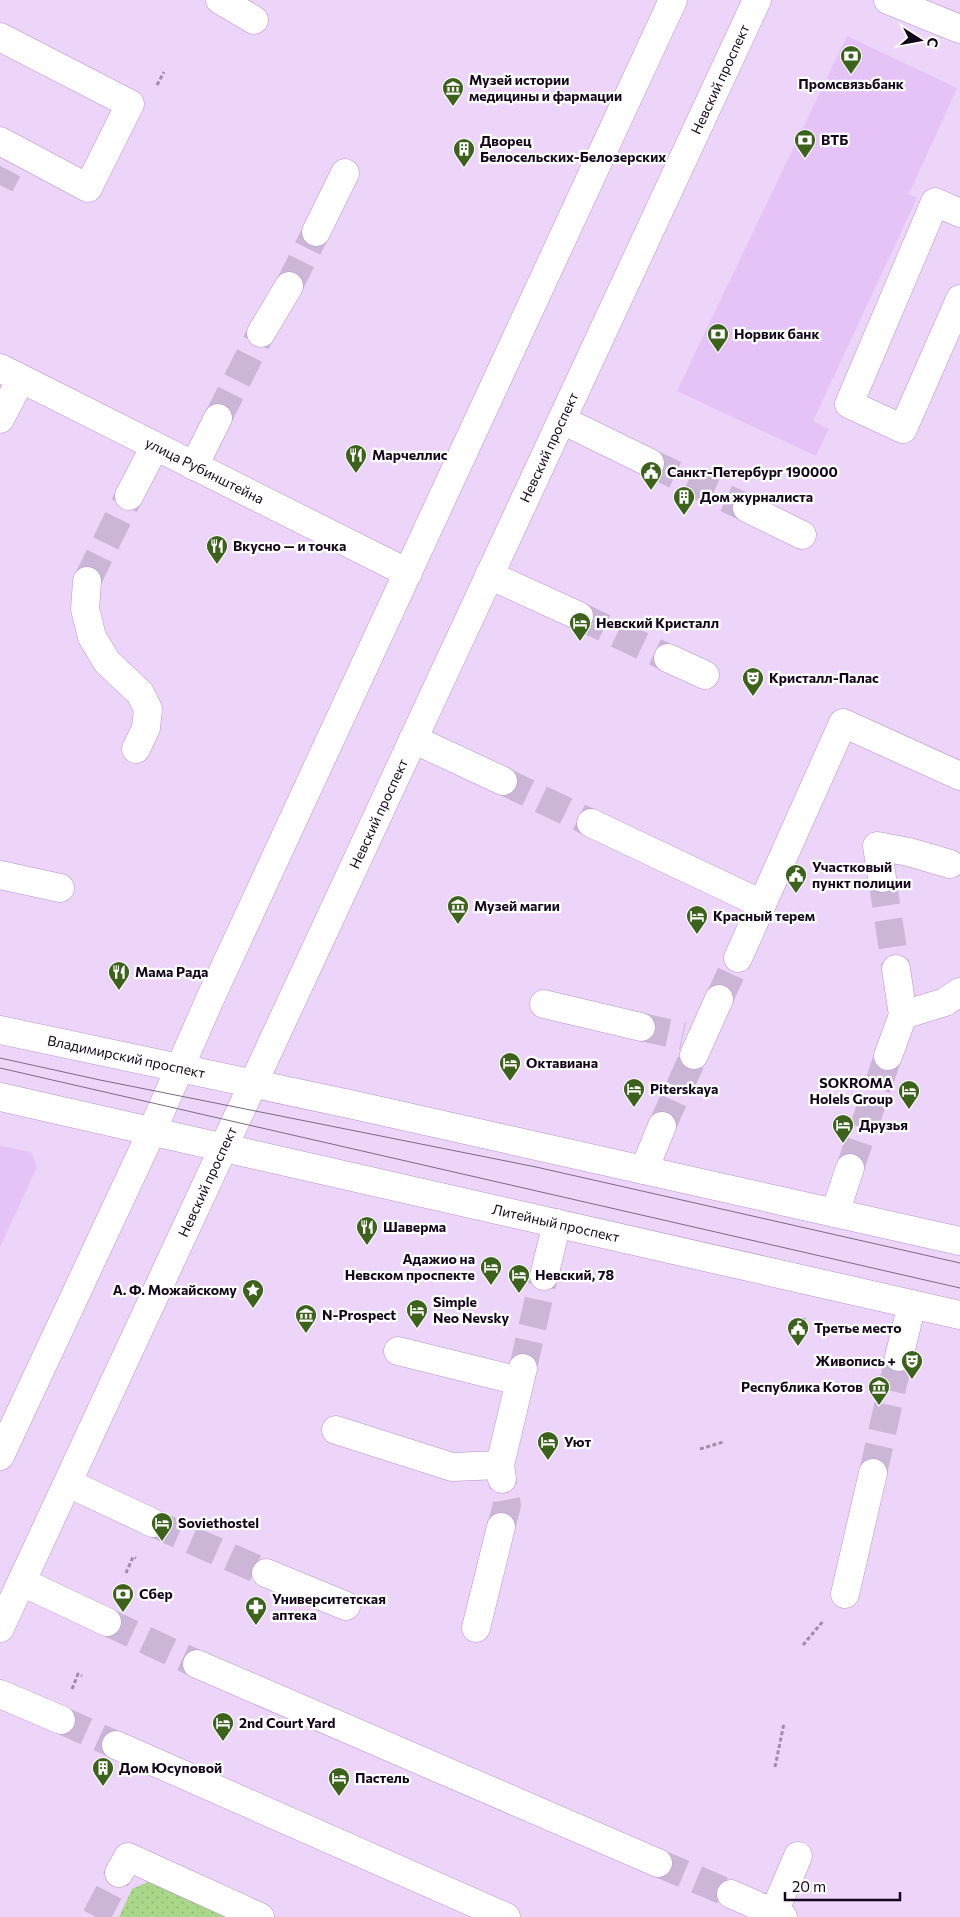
<svg xmlns="http://www.w3.org/2000/svg" width="960" height="1917" viewBox="0 0 960 1917" font-family="Commissioner,sans-serif">
<style>
.built{fill:#e5c3f7}
.park{fill:url(#park-dots)}
.lines{fill:none;stroke-linecap:round;stroke-linejoin:round}
.minor-tunnel{stroke:#ccb6d7;stroke-width:28;stroke-dasharray:28 14;stroke-linecap:butt}
.minor-casing{stroke:#b893cb;stroke-width:29}
.major-casing{stroke:#b893cb;stroke-width:29}
.path{stroke:#a08caa;stroke-width:3;stroke-dasharray:4 2.5;stroke-linecap:butt}
.minor{stroke:#fff;stroke-width:28}
.major{stroke:#fff;stroke-width:28}
.tram{stroke:#7c6a85;stroke-width:1}
.labels{text-anchor:middle;stroke-width:4.5;stroke-linejoin:round;paint-order:stroke}
.poi-label{font-size:14px;font-weight:bold;fill:#14071b;stroke:#fff;text-anchor:start}
.street-label{font-size:14px;fill:#14071b;stroke:#fff}
</style>
<defs>
<pattern id="park-dots" width="8" height="8" patternUnits="userSpaceOnUse" patternTransform="scale(1.25)"><rect width="8" height="8" fill="#a8d789"/><path d="M2 2h.1M6 6h.1" fill="none" stroke="#90b776" stroke-width="1.8" stroke-linecap="round"/></pattern>
</defs>
<rect width="100%" height="100%" fill="#ecd5f8"/>
<!-- built -->
<g class="built">
<path d="M847 36 957 88 909 194 917 198 813 421 829 429 816 456 677 391Z"/>
<path d="M0 1146 31 1152 37 1167 0 1247Z"/>
</g>
<!-- park -->
<path class="park" d="M150 1881 231 1917H119L132 1889Z"/>
<g class="lines">
<!-- minor-tunnel -->
<g class="minor-tunnel">
<path d="M0 185 8 170"/>
<path d="M289 286 316 232"/>
<path d="M218 418 261 333"/>
<path d="M650 463 747 508"/>
<path d="M87 581 129 496"/>
<path d="M579 616 668 658"/>
<path d="M503 781 591 823"/>
<path d="M882 878 896 969"/>
<path d="M719 999 738 958"/>
<path d="M641 1027 683 1036"/>
<path d="M662 1126 694 1055"/>
<path d="M850 1168 888 1056"/>
<path d="M523 1368 544 1276"/>
<path d="M873 1473 899 1357"/>
<path d="M153 1523 266 1573"/>
<path d="M501 1527 507 1505 502 1479"/>
<path d="M107 1622 197 1664"/>
<path d="M61 1720 116 1745"/>
<path d="M658 1863 731 1894"/>
<path d="M96 1917 119 1873"/>
</g>
<!-- minor casing -->
<g class="minor-casing">
<g id="minor">
<path d="M220 0 254 20"/>
<path d="M0 37 130 104 88 188 0 141"/>
<path d="M960 213 935 202 849 404 903 429 960 299"/>
<path d="M316 232 345 173"/>
<path d="M261 333 289 286"/>
<path id="s1" d="M0 368 408 573"/>
<path d="M0 419 21 379"/>
<path d="M562 420 650 463"/>
<path d="M194 466 218 418"/>
<path d="M129 496 155 446"/>
<path d="M747 508 802 535"/>
<path d="M489 575 579 616"/>
<path d="M87 581 85 609 92 637 107 662 140 693 148 709 146 728 136 749"/>
<path d="M668 658 705 675"/>
<path d="M413 739 503 781"/>
<path d="M591 823 762 904"/>
<path d="M0 875 60 888"/>
<path d="M882 878 877 846 909 852 950 864"/>
<path d="M738 958 843 723 960 776"/>
<path d="M544 1004 641 1027"/>
<path d="M903 1015 945 1002 960 992"/>
<path d="M694 1055 719 999"/>
<path d="M888 1056 903 1015 896 969"/>
<path d="M644 1170 662 1126"/>
<path d="M835 1213 850 1168"/>
<path d="M544 1276 557 1223"/>
<path d="M398 1351 519 1381"/>
<path d="M899 1357 912 1304"/>
<path d="M336 1430 452 1467 500 1465"/>
<path d="M502 1479 500 1465 523 1368"/>
<path d="M68 1483 153 1523"/>
<path d="M266 1573 346 1606"/>
<path d="M22 1582 107 1622"/>
<path d="M845 1594 873 1473"/>
<path d="M476 1628 501 1527"/>
<path d="M197 1664 658 1863"/>
<path d="M0 1694 61 1720"/>
<path d="M116 1745 506 1917"/>
<path d="M119 1873 128 1857 260 1917"/>
<path d="M731 1894 783 1917"/>
<path d="M772 1917 798 1856"/>
</g>
</g>
<!-- major casing -->
<g class="major-casing">
<g id="major">
<path d="M888 0 960 29"/>
<path id="s2" d="M0 1030 354 1105 960 1241"/>
<path id="s3" d="M0 1097 960 1315"/>
<path d="M0 1456 152 1131 210 999 673 0"/>
<path id="s4" d="M0 1628 757 0"/>
</g>
</g>
<!-- path -->
<g class="path">
<path d="M157 85 164 72"/>
<path d="M801 1334 804 1318"/>
<path d="M700 1449 723 1442"/>
<path d="M126 1573 133 1557 136 1558"/>
<path d="M803 1645 824 1620"/>
<path d="M72 1689 78 1674 82 1676"/>
<path d="M775 1767 784 1723"/>
</g>
<!-- minor -->
<use href="#minor" class="minor"/>
<!-- major -->
<use href="#major" class="major"/>
<!-- tram -->
<g class="tram">
<path d="M0 1058 100 1080 536 1167 960 1263"/>
<path d="M0 1068 960 1288"/>
</g>
</g>
<!-- icons -->
<defs>
<g id="bank-pin" transform="scale(1.125)"><path d="M0 17L-7.5 6A9.5 9.5 0 1 1 7.5 6Z" fill="#3c621c" stroke="#fff"/><path d="M-6-4H6V4H-6ZM0-2.3a2.3 2.3 0 1 0 0 4.6a2.3 2.3 0 1 0 0-4.6Z" fill="#fff"/></g>
<g id="museum-pin" transform="scale(1.125)"><path d="M0 17L-7.5 6A9.5 9.5 0 1 1 7.5 6Z" fill="#3c621c" stroke="#fff"/><path d="M0-6L6-3V-2H-6V-3ZM-5-1h2V3h-2ZM-1-1h2V3h-2ZM3-1h2V3H3ZM-6 4H6V6H-6Z" fill="#fff"/></g>
<g id="building-pin" transform="scale(1.125)"><path d="M0 17L-7.5 6A9.5 9.5 0 1 1 7.5 6Z" fill="#3c621c" stroke="#fff"/><path d="M-4-6H4V6H1V3H-1V6H-4ZM-2.5-4.3h1.7v1.8h-1.7ZM.8-4.3h1.7v1.8H.8ZM-2.5-1h1.7V.8h-1.7ZM.8-1h1.7V.8H.8Z" fill="#fff"/></g>
<g id="restaurant-pin" transform="scale(1.125)"><path d="M0 17L-7.5 6A9.5 9.5 0 1 1 7.5 6Z" fill="#3c621c" stroke="#fff"/><path d="M-5-6h1v4h1v-4h1v4h1v-4h1v5L-1.5 .5V6h-2V.5L-5-1ZM5-6V6H3V1.5H1.5Q1.5-4 5-6Z" fill="#fff"/></g>
<g id="civic-pin" transform="scale(1.125)"><path d="M0 17L-7.5 6A9.5 9.5 0 1 1 7.5 6Z" fill="#3c621c" stroke="#fff"/><path d="M-.6-6.5H3V-4.5H.6V-3L4-1V1h2V6H-6V1h2V-1L-.6-3ZM-1.2 2.5V6h2.4V2.5Z" fill="#fff"/></g>
<g id="hotel-pin" transform="scale(1.125)"><path d="M0 17L-7.5 6A9.5 9.5 0 1 1 7.5 6Z" fill="#3c621c" stroke="#fff"/><path d="M-6-4.5h1.5V1H6V5H4.5V3h-9V5H-6ZM-4 0a1.8 1.8 0 1 1 3.6 0ZM.5 0V-2.5h3Q6-2.5 6 0Z" fill="#fff"/></g>
<g id="theatre-pin" transform="scale(1.125)"><path d="M0 17L-7.5 6A9.5 9.5 0 1 1 7.5 6Z" fill="#3c621c" stroke="#fff"/><path d="M-5-5.5Q0-4 5-5.5V0Q5 5 0 6Q-5 5-5 0ZM-3.3-2.5H-1v1.5H-3.3ZM1-2.5H3.3v1.5H1ZM-2.8 1Q0 5.5 2.8 1Z" fill="#fff"/></g>
<g id="sight-pin" transform="scale(1.125)"><path d="M0 17L-7.5 6A9.5 9.5 0 1 1 7.5 6Z" fill="#3c621c" stroke="#fff"/><path d="M0-6L1.8-2.2L6-1.7L2.9 1.2L3.7 5.4L0 3.3L-3.7 5.4L-2.9 1.2L-6-1.7L-1.8-2.2Z" fill="#fff"/></g>
<g id="pharmacy-pin" transform="scale(1.125)"><path d="M0 17L-7.5 6A9.5 9.5 0 1 1 7.5 6Z" fill="#3c621c" stroke="#fff"/><path d="M-2-6h4v4h4v4h-4v4h-4v-4h-4v-4h4Z" fill="#fff"/></g>
</defs>
<g fill-rule="evenodd">
<use href="#bank-pin" x="851" y="56"/>
<use href="#museum-pin" x="453" y="88"/>
<use href="#bank-pin" x="805" y="140"/>
<use href="#building-pin" x="464" y="149"/>
<use href="#bank-pin" x="718" y="334"/>
<use href="#restaurant-pin" x="356" y="455"/>
<use href="#civic-pin" x="651" y="472"/>
<use href="#building-pin" x="684" y="497"/>
<use href="#restaurant-pin" x="217" y="546"/>
<use href="#hotel-pin" x="580" y="623"/>
<use href="#theatre-pin" x="753" y="678"/>
<use href="#civic-pin" x="796" y="875"/>
<use href="#museum-pin" x="458" y="906"/>
<use href="#hotel-pin" x="697" y="916"/>
<use href="#restaurant-pin" x="119" y="972"/>
<use href="#hotel-pin" x="510" y="1063"/>
<use href="#hotel-pin" x="634" y="1089"/>
<use href="#hotel-pin" x="909" y="1091"/>
<use href="#hotel-pin" x="843" y="1125"/>
<use href="#restaurant-pin" x="367" y="1227"/>
<use href="#hotel-pin" x="491" y="1267"/>
<use href="#hotel-pin" x="519" y="1275"/>
<use href="#sight-pin" x="253" y="1290"/>
<use href="#hotel-pin" x="417" y="1310"/>
<use href="#museum-pin" x="306" y="1315"/>
<use href="#civic-pin" x="798" y="1328"/>
<use href="#theatre-pin" x="912" y="1361"/>
<use href="#museum-pin" x="879" y="1387"/>
<use href="#hotel-pin" x="548" y="1442"/>
<use href="#hotel-pin" x="162" y="1523"/>
<use href="#bank-pin" x="123" y="1594"/>
<use href="#pharmacy-pin" x="256" y="1607"/>
<use href="#hotel-pin" x="223" y="1723"/>
<use href="#building-pin" x="103" y="1768"/>
<use href="#hotel-pin" x="339" y="1778"/>
</g>
<g class="labels">
<!-- poi labels -->
<g class="poi-label">
<text x="469" y="85">Музей истории<tspan x="469" dy="16">медицины и фармации</tspan></text>
<text x="851" y="89" text-anchor="middle">Промсвязьбанк</text>
<text x="821" y="145">ВТБ</text>
<text x="480" y="146">Дворец<tspan x="480" dy="16">Белосельских-Белозерских</tspan></text>
<text x="734" y="339">Норвик банк</text>
<text x="372" y="460">Марчеллис</text>
<text x="667" y="477">Санкт-Петербург 190000</text>
<text x="700" y="502">Дом журналиста</text>
<text x="233" y="551">Вкусно — и точка</text>
<text x="596" y="628">Невский Кристалл</text>
<text x="769" y="683">Кристалл-Палас</text>
<text x="812" y="872">Участковый<tspan x="812" dy="16">пункт полиции</tspan></text>
<text x="474" y="911">Музей магии</text>
<text x="713" y="921">Красный терем</text>
<text x="135" y="977">Мама Рада</text>
<text x="526" y="1068">Октавиана</text>
<text x="893" y="1088" text-anchor="end">SOKROMA<tspan x="893" dy="16">Holels Group</tspan></text>
<text x="650" y="1094">Piterskaya</text>
<text x="859" y="1130">Друзья</text>
<text x="383" y="1232">Шаверма</text>
<text x="475" y="1264" text-anchor="end">Aдажио на<tspan x="475" dy="16">Невском проспекте</tspan></text>
<text x="535" y="1280">Невский, 78</text>
<text x="237" y="1295" text-anchor="end">А. Ф. Можайскому</text>
<text x="433" y="1307">Simple<tspan x="433" dy="16">Neo Nevsky</tspan></text>
<text x="322" y="1320">N-Prospect</text>
<text x="814" y="1333">Третье место</text>
<text x="896" y="1366" text-anchor="end">Живопись +</text>
<text x="863" y="1392" text-anchor="end">Республика Котов</text>
<text x="564" y="1447">Уют</text>
<text x="178" y="1528">Soviethostel</text>
<text x="139" y="1599">Сбер</text>
<text x="272" y="1604">Университетская<tspan x="272" dy="16">аптека</tspan></text>
<text x="239" y="1728">2nd Court Yard</text>
<text x="119" y="1773">Дом Юсуповой</text>
<text x="355" y="1783">Пастель</text>
</g>
<!-- street labels -->
<g class="street-label">
<text dy="5" stroke="none"><textPath href="#s4" startOffset="1708">Невский проспект</textPath></text>
<text dy="5" stroke="none"><textPath href="#s4" startOffset="1302">Невский проспект</textPath></text>
<text dy="5" stroke="none"><textPath href="#s1" startOffset="229">улица Рубинштейна</textPath></text>
<text dy="5" stroke="none"><textPath href="#s4" startOffset="898">Невский проспект</textPath></text>
<text dy="5" stroke="none"><textPath href="#s2" startOffset="129">Владимирский проспект</textPath></text>
<text dy="5" stroke="none"><textPath href="#s4" startOffset="492">Невский проспект</textPath></text>
<text dy="5" stroke="none"><textPath href="#s3" startOffset="570">Литейный проспект</textPath></text>
</g>
</g>
<!-- north arrow -->
<g transform="translate(920 40) rotate(101)" stroke="#ffffff" stroke-width="4" paint-order="stroke">
<path d="M0-4L9 19L0 12L-9 19Z" fill="#14071b"/>
<text y="-8" font-size="14" font-weight="bold" text-anchor="middle" fill="#14071b">С</text>
</g>
<!-- scale -->
<path d="M785 1892v8h115v-8" fill="none" stroke="#14071b" stroke-width="2.5"/>
<text x="792" y="1892" font-size="15" fill="#14071b" stroke="#ffffff" stroke-width="4" paint-order="stroke">20 m</text>
</svg>
